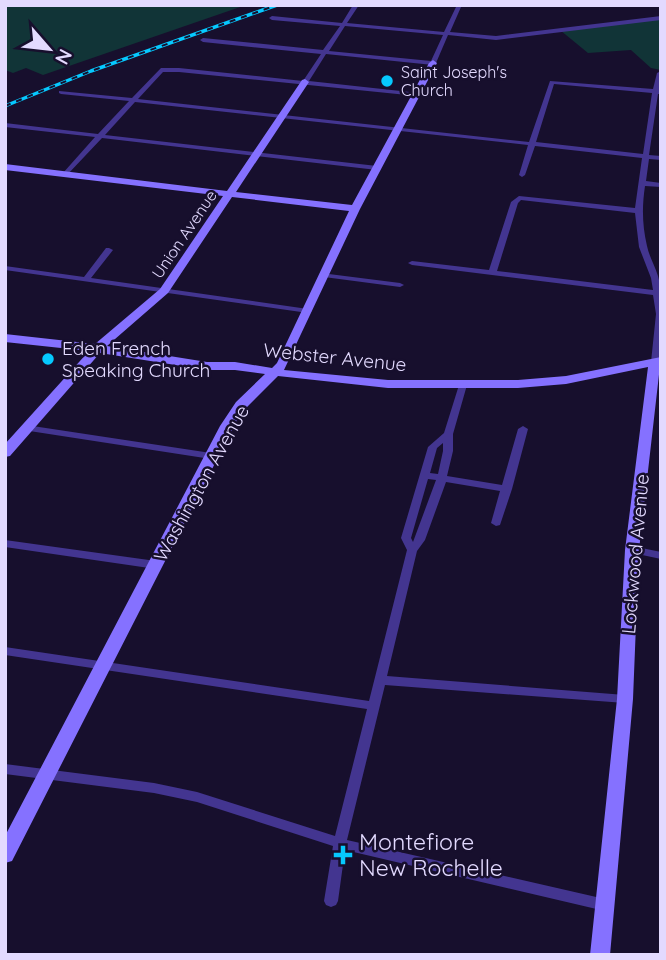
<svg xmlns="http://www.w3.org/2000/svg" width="666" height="960" viewBox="0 0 666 960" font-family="Quicksand,sans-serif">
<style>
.green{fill:#113437}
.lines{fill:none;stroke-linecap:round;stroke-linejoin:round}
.street{fill:#433590;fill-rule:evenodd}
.secondary{fill:#8571ff;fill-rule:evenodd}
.rail-casing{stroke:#06c9ff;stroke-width:3.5}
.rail{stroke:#170f2d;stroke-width:2;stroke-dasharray:6;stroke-linecap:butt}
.poi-dot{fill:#06c9ff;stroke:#170f2d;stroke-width:2.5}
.labels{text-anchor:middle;stroke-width:5;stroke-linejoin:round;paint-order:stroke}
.far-poi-label{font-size:16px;fill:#e3daff;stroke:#170f2d;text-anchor:start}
.far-street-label{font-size:16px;fill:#e3daff;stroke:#170f2d}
.poi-label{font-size:19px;fill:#e3daff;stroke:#170f2d;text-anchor:start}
.street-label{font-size:19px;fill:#e3daff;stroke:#170f2d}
.near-poi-label{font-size:23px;fill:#e3daff;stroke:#170f2d;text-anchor:start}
</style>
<rect width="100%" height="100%" fill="#170f2d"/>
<!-- green -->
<g class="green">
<path d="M5 5H246L43 75 26 68 13 73 5 70Z"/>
<path d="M661 19V70L651 68 631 50 588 53 560 30Z"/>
</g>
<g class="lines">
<!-- street -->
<g class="street">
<path d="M353 5H359L347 23 444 32 456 7 436 5H499L496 7H461L450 32 496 36 661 16V20L496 40 448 35 436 63 433 65 326 54 309 81 419 93 420 94 417 96 179 72H163L138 99 529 142 550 81 653 89 657 73 661 71 659 90H661V94H658L649 155 661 156V160L649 159 646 181 661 183V187L645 186C642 206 642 225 647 246 649 256 655 266 658 276 663 292 663 349 658 364L655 365 651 362 656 314 653 295 412 265 408 263 412 261 489 270 511 202 519 196 635 208 642 158 535 146 525 175 522 177 519 175 528 145 135 102 105 135 377 166 380 168 377 170 102 138 67 175H63V173L95 137 5 127V123L98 134 129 101 61 94 59 93V91L132 98 161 68H179L303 81 321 54 203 42 200 40 203 38 323 50 340 26 272 20 269 18 272 16 342 23ZM345 26 443 35 431 61 329 51ZM554 84 652 93 643 154 536 142ZM521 200 635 213 639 247 651 278 653 290 497 271 518 203Z"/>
<path d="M106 248H109L113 250 91 278 308 309 312 311 308 313 5 270V266L84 277Z"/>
<path d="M321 273 400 283 404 285 400 287 324 277 320 275Z"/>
<path d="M463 382 467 385 453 434V451L447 476 502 485 518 429 523 426 528 429 512 489 500 525 496 526 491 523 500 491 446 482 425 540 417 551 387 676 625 695 629 696 631 699 629 702 625 703 385 685 347 840 605 899 610 901 612 905 610 909 605 911 345 850 338 901 336 905 331 907 326 905 324 901 333 846 197 802 154 793 5 774V764L154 783 197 792 335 836 367 709 5 655V647L369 701 407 550 401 538 428 447 444 433 459 385ZM443 443V451L438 474 430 473 437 448ZM428 479 436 480 413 542 411 538Z"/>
<path d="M26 425 211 453 216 456 211 459 23 430 21 428Z"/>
<path d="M5 540 156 561 160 562 161 565 160 568 156 569 5 547Z"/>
<path d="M632 546 661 552V559L628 552 627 550Z"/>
</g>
<!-- secondary -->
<path class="secondary" d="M433 60 437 63 360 209 284 370 388 380H518L566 376 661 357 639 550 633 699 610 955H590L617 699 625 550 648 367 566 384 518 388H388L278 376 246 408 234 426 12 861 5 863V836L220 426 236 402 265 374 235 370H207L100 353 10 456 5 457V444L89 351 5 342V334L95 344 160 289 223 196 5 170V164L227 191 302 80 305 79 309 82 236 192 352 205 429 63ZM232 197 349 211 277 363 272 368 235 362H207L107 346 168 293Z"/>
<!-- rail casing -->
<g class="rail-casing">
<path id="rail" d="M5 106 91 71 277 5"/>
</g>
<!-- rail -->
<use href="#rail" class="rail"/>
</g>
<!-- markers -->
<g class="poi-dot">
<circle cx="387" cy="81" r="7"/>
<circle cx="48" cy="359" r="7"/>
<path d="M339.5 844.5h7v7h7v7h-7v7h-7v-7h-7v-7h7z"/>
</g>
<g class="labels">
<!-- far-poi labels -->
<g class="far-poi-label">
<text x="401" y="78">Saint Joseph's<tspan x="401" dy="18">Church</tspan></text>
</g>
<!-- far-street labels -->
<g class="far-street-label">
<text transform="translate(184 234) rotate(-56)" y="6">Union Avenue</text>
</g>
<!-- poi labels -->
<g class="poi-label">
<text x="62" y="355">Eden French<tspan x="62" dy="22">Speaking Church</tspan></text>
</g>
<!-- street labels -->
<g class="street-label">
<text transform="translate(335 357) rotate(6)" y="7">Webster Avenue</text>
<text transform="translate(201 483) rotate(-61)" y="7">Washington Avenue</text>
<text transform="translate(635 554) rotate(-85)" y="7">Lockwood Avenue</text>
</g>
<!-- near-poi labels -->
<g class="near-poi-label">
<text x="359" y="850">Montefiore<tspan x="359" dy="26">New Rochelle</tspan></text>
</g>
</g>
<!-- border -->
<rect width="666" height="960" fill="none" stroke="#e3daff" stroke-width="14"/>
<!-- north arrow -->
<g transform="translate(49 49) rotate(118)" stroke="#170f2d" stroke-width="5" paint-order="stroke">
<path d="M0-5L12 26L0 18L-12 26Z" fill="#e3daff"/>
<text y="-10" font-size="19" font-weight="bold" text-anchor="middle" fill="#e3daff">N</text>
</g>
</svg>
